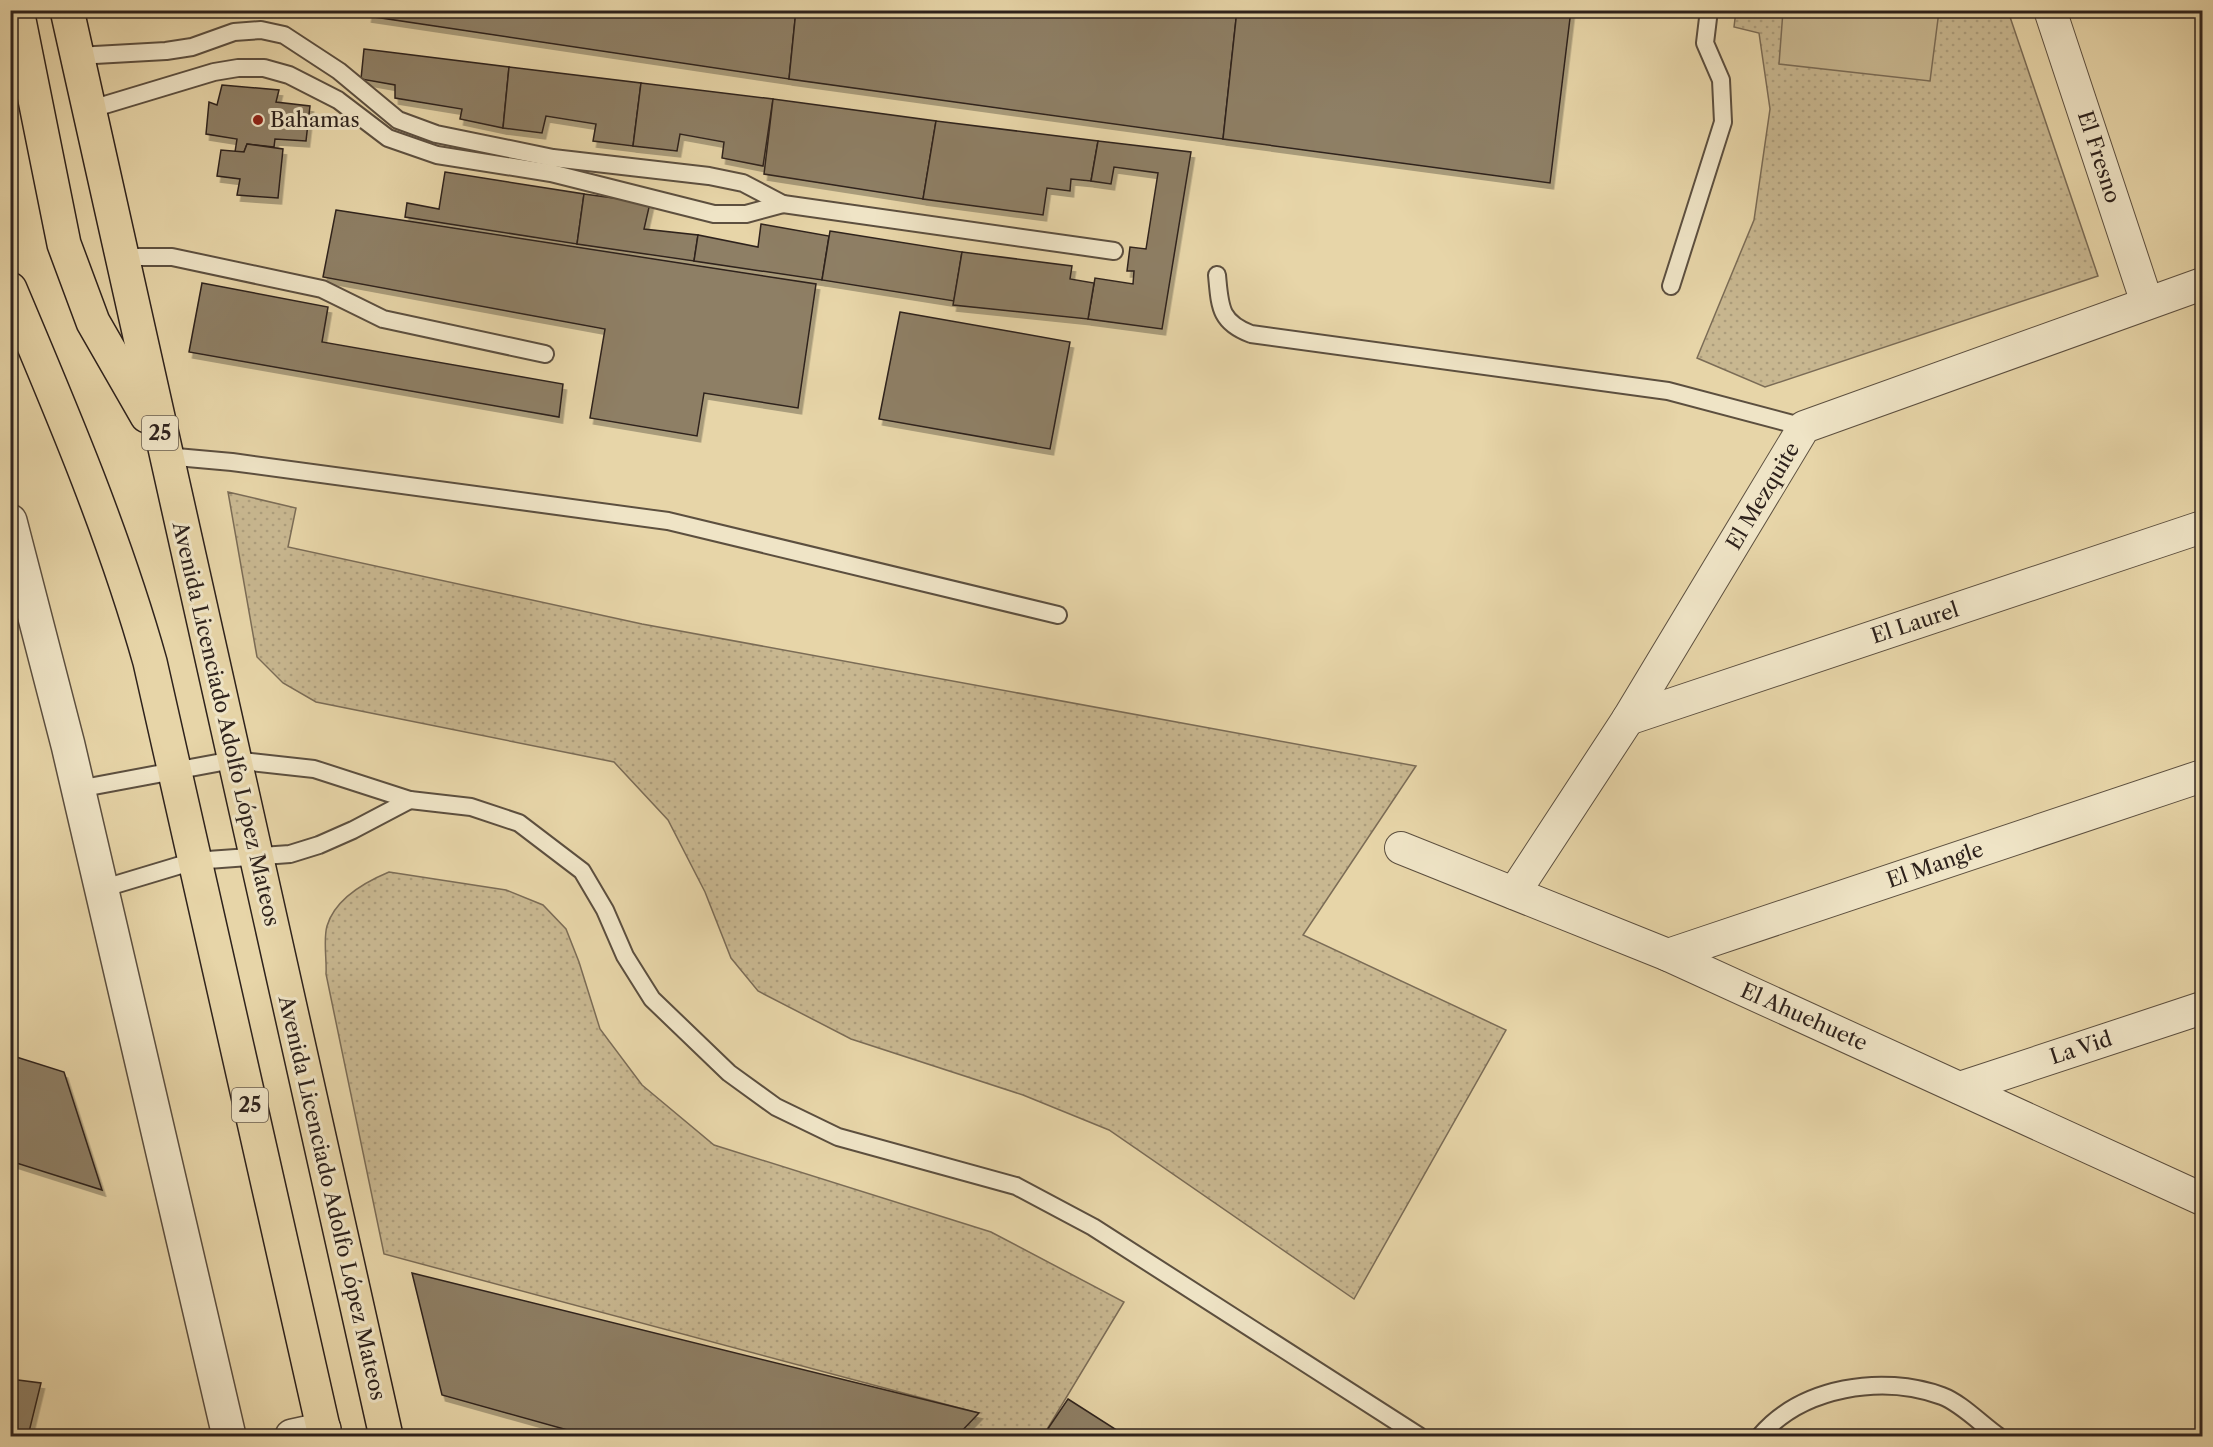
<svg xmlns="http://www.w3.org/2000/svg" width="2213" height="1447" viewBox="0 0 2213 1447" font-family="'Libre Caslon Text',serif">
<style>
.green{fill:url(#green-dots);stroke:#7b6c56;stroke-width:1.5}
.pitch{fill:#c8b790;stroke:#7b6c56;stroke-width:1.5}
.building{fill:#8e7f65;stroke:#2e221c;stroke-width:1.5;filter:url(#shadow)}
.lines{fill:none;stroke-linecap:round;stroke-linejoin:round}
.service-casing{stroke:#5c4f3f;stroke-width:20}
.minor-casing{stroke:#5c4f3f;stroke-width:34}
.tertiary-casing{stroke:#5c4f3f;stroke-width:36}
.primary-casing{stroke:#2e221c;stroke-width:36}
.service{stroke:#efe4c6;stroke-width:16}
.minor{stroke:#efe4c6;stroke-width:32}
.tertiary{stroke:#efe4c6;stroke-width:33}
.primary{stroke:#e7d5a8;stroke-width:33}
.poi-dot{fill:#8f2418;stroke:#efe4c6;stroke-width:2}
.labels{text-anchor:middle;stroke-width:6;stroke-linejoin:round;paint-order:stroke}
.shield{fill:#efe4c6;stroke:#685c4f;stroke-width:1.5}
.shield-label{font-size:20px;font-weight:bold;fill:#2e221c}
.poi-label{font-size:21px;fill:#2e221c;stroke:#efe4c6;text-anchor:start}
.street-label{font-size:21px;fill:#2e221c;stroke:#efe4c6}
</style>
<defs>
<pattern id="green-dots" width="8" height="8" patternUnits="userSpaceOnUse" patternTransform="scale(1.5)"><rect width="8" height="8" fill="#c8b790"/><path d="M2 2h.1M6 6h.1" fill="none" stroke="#ac9d7c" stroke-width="1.8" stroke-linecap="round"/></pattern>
<filter id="shadow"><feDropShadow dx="3.5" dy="6" stdDeviation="0" flood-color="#0004"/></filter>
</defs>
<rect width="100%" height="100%" fill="#e7d5a8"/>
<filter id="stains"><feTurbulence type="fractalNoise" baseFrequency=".00333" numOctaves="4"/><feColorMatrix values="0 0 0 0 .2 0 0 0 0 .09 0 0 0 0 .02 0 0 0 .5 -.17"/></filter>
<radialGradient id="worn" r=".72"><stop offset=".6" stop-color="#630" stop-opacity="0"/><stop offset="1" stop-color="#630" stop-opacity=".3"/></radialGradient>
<!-- green -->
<g class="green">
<path d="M1736 11H2008L2098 276 1765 387 1697 358 1754 220 1770 109 1759 33 1734 27Z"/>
<path d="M228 492 296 508 288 547 642 624 1416 766 1303 935 1506 1030 1354 1299 1109 1130 1023 1095 851 1039 758 991 731 958 705 892 668 820 614 762 316 702 283 683 257 657Z"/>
<path d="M389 872 506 890 543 905 566 929 579 962 600 1029 642 1085 714 1145 991 1232 1124 1302 1043 1436H957L978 1413 384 1254 326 974C327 960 323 940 327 926 335 899 365 882 389 872Z"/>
</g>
<!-- pitch -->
<path class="pitch" d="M1783 11H1939L1930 81 1779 64Z"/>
<!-- building -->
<g class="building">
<path d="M369 10H796L789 79 368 16Z"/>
<path d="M796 10H1237L1223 139 789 79Z"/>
<path d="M1237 10H1571L1550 183 1223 139Z"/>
<path d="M364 49 509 67 503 128 460 119 462 109 395 98V85L361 79Z"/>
<path d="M509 67 641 83 633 146 593 141 596 124 546 116 542 133 503 128Z"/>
<path d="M641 83 773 99 763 166 722 158 724 142 680 134 677 151 633 146Z"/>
<path d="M222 85 279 90 276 102 310 106 306 141 275 139 274 147 247 144 244 152H235L237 139 206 134 209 102 217 105Z"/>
<path d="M773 99 936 121 923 199 764 174Z"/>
<path d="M936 121 1098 141 1091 181 1071 179 1070 191 1047 188 1043 215 923 199Z"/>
<path d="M1098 141 1191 152 1162 329 1088 319 1095 278 1133 284 1134 271H1127L1130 247 1146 249 1158 173 1114 167 1111 184 1091 181Z"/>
<path d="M247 144 283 149 278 198 237 195 240 179 217 176 221 150 244 152Z"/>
<path d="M445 172 584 194 577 244 405 217 407 203 439 209Z"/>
<path d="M584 194 650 203 644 229 698 235 694 261 577 244Z"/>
<path d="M336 210 816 284 798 408 704 393 697 436 590 418 605 329 323 277Z"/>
<path d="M761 224 829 236 822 280 694 261 698 235 758 247Z"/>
<path d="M830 231 962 252 954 301 822 280Z"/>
<path d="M962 252 1072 266 1070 279 1094 283 1088 319 953 305Z"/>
<path d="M202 283 328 307 322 342 563 384 559 417 189 352Z"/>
<path d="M900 312 1070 342 1050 449 879 419Z"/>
<path d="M10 1055 64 1072 102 1190 10 1161Z"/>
<path d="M412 1273 979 1413 957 1436H589L442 1395Z"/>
<path d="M10 1379 41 1383 28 1436H10Z"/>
<path d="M1068 1399 1126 1436H1043Z"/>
</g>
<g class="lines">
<!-- service casing -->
<g class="service-casing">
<g id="service">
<path d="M77 56 166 51 192 47 234 32 261 30 284 35 339 71 398 120 436 134 553 158 709 176 743 183 783 204 1114 251"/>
<path d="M88 110 214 72 238 68H264L289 75 338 100 388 138 437 155 551 173 714 214H746L783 204"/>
<path d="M121 257H172L322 289 383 319 545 354"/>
<path d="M1217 275C1220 306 1219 322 1251 334L1668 391 1804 427"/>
<path d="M1671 286 1723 122 1721 80 1705 43 1709 10"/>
<path d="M165 456 232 462 668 521 1058 615"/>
<path d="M78 789 233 760 314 769 410 800 471 807 519 823 582 871 605 910 625 956 652 999 729 1073 776 1107 838 1137 1016 1186 1093 1227 1419 1436"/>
<path d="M101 889 194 861 290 854 319 845 353 830 410 800"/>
<path d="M1760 1436C1802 1387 1882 1374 1942 1396 1961 1403 1981 1424 1998 1436"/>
</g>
</g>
<!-- minor casing -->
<g class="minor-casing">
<g id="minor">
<path d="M2050 10 2147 303"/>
<path d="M1628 719 2202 527"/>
<path d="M1401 848 1668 955 2202 1199"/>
<path d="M1514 893 1628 719 1804 427 2202 284"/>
<path d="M1668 955 2202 776"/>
<path d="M1960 1088 2202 1008"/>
</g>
</g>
<!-- tertiary casing -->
<g class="tertiary-casing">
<g id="tertiary">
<path d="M10 521 68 745 229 1436"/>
<path d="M292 1436 324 1429"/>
</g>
</g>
<!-- primary casing -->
<g class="primary-casing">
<g id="primary">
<path d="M17 10 64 244 93 322 147 416"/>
<path d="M67 10 386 1436"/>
<path d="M10 289C62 412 114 534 150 662L325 1436"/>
</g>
</g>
<!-- service -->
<use href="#service" class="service"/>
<!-- minor -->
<use href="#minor" class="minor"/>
<!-- tertiary -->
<use href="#tertiary" class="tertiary"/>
<!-- primary -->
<use href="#primary" class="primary"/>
</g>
<!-- markers -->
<circle class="poi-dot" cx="258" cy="120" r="6"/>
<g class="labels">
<!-- shield labels -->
<g class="shield">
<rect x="142" y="416" width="36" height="34" rx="4.5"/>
<rect x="232" y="1088" width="36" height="34" rx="4.5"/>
</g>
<g class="shield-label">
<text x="160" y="440">25</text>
<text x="250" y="1112">25</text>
</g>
<!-- poi labels -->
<g class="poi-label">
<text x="270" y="127">Bahamas</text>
</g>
<!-- street labels -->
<g class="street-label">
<text transform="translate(2099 157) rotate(72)" y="7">El Fresno</text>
<text transform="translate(1763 496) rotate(-59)" y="7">El Mezquite</text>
<text transform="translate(1915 623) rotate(-18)" y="7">El Laurel</text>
<text transform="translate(226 724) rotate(77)" y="7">Avenida Licenciado Adolfo López Mateos</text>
<text transform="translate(1935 865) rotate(-19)" y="7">El Mangle</text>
<text transform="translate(1804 1017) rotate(24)" y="7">El Ahuehuete</text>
<text transform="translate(2081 1048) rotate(-18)" y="7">La Vid</text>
<text transform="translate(332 1198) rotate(77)" y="7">Avenida Licenciado Adolfo López Mateos</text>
</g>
</g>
<!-- margin -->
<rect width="2213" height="1447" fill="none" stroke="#e7d5a8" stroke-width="36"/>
<rect x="12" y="12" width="2189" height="1423" fill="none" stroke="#2e221c" stroke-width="3"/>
<rect x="18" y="18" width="2177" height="1411" fill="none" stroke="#2e221c" stroke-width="1.5"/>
<rect width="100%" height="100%" filter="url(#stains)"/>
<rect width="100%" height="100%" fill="url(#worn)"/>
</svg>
